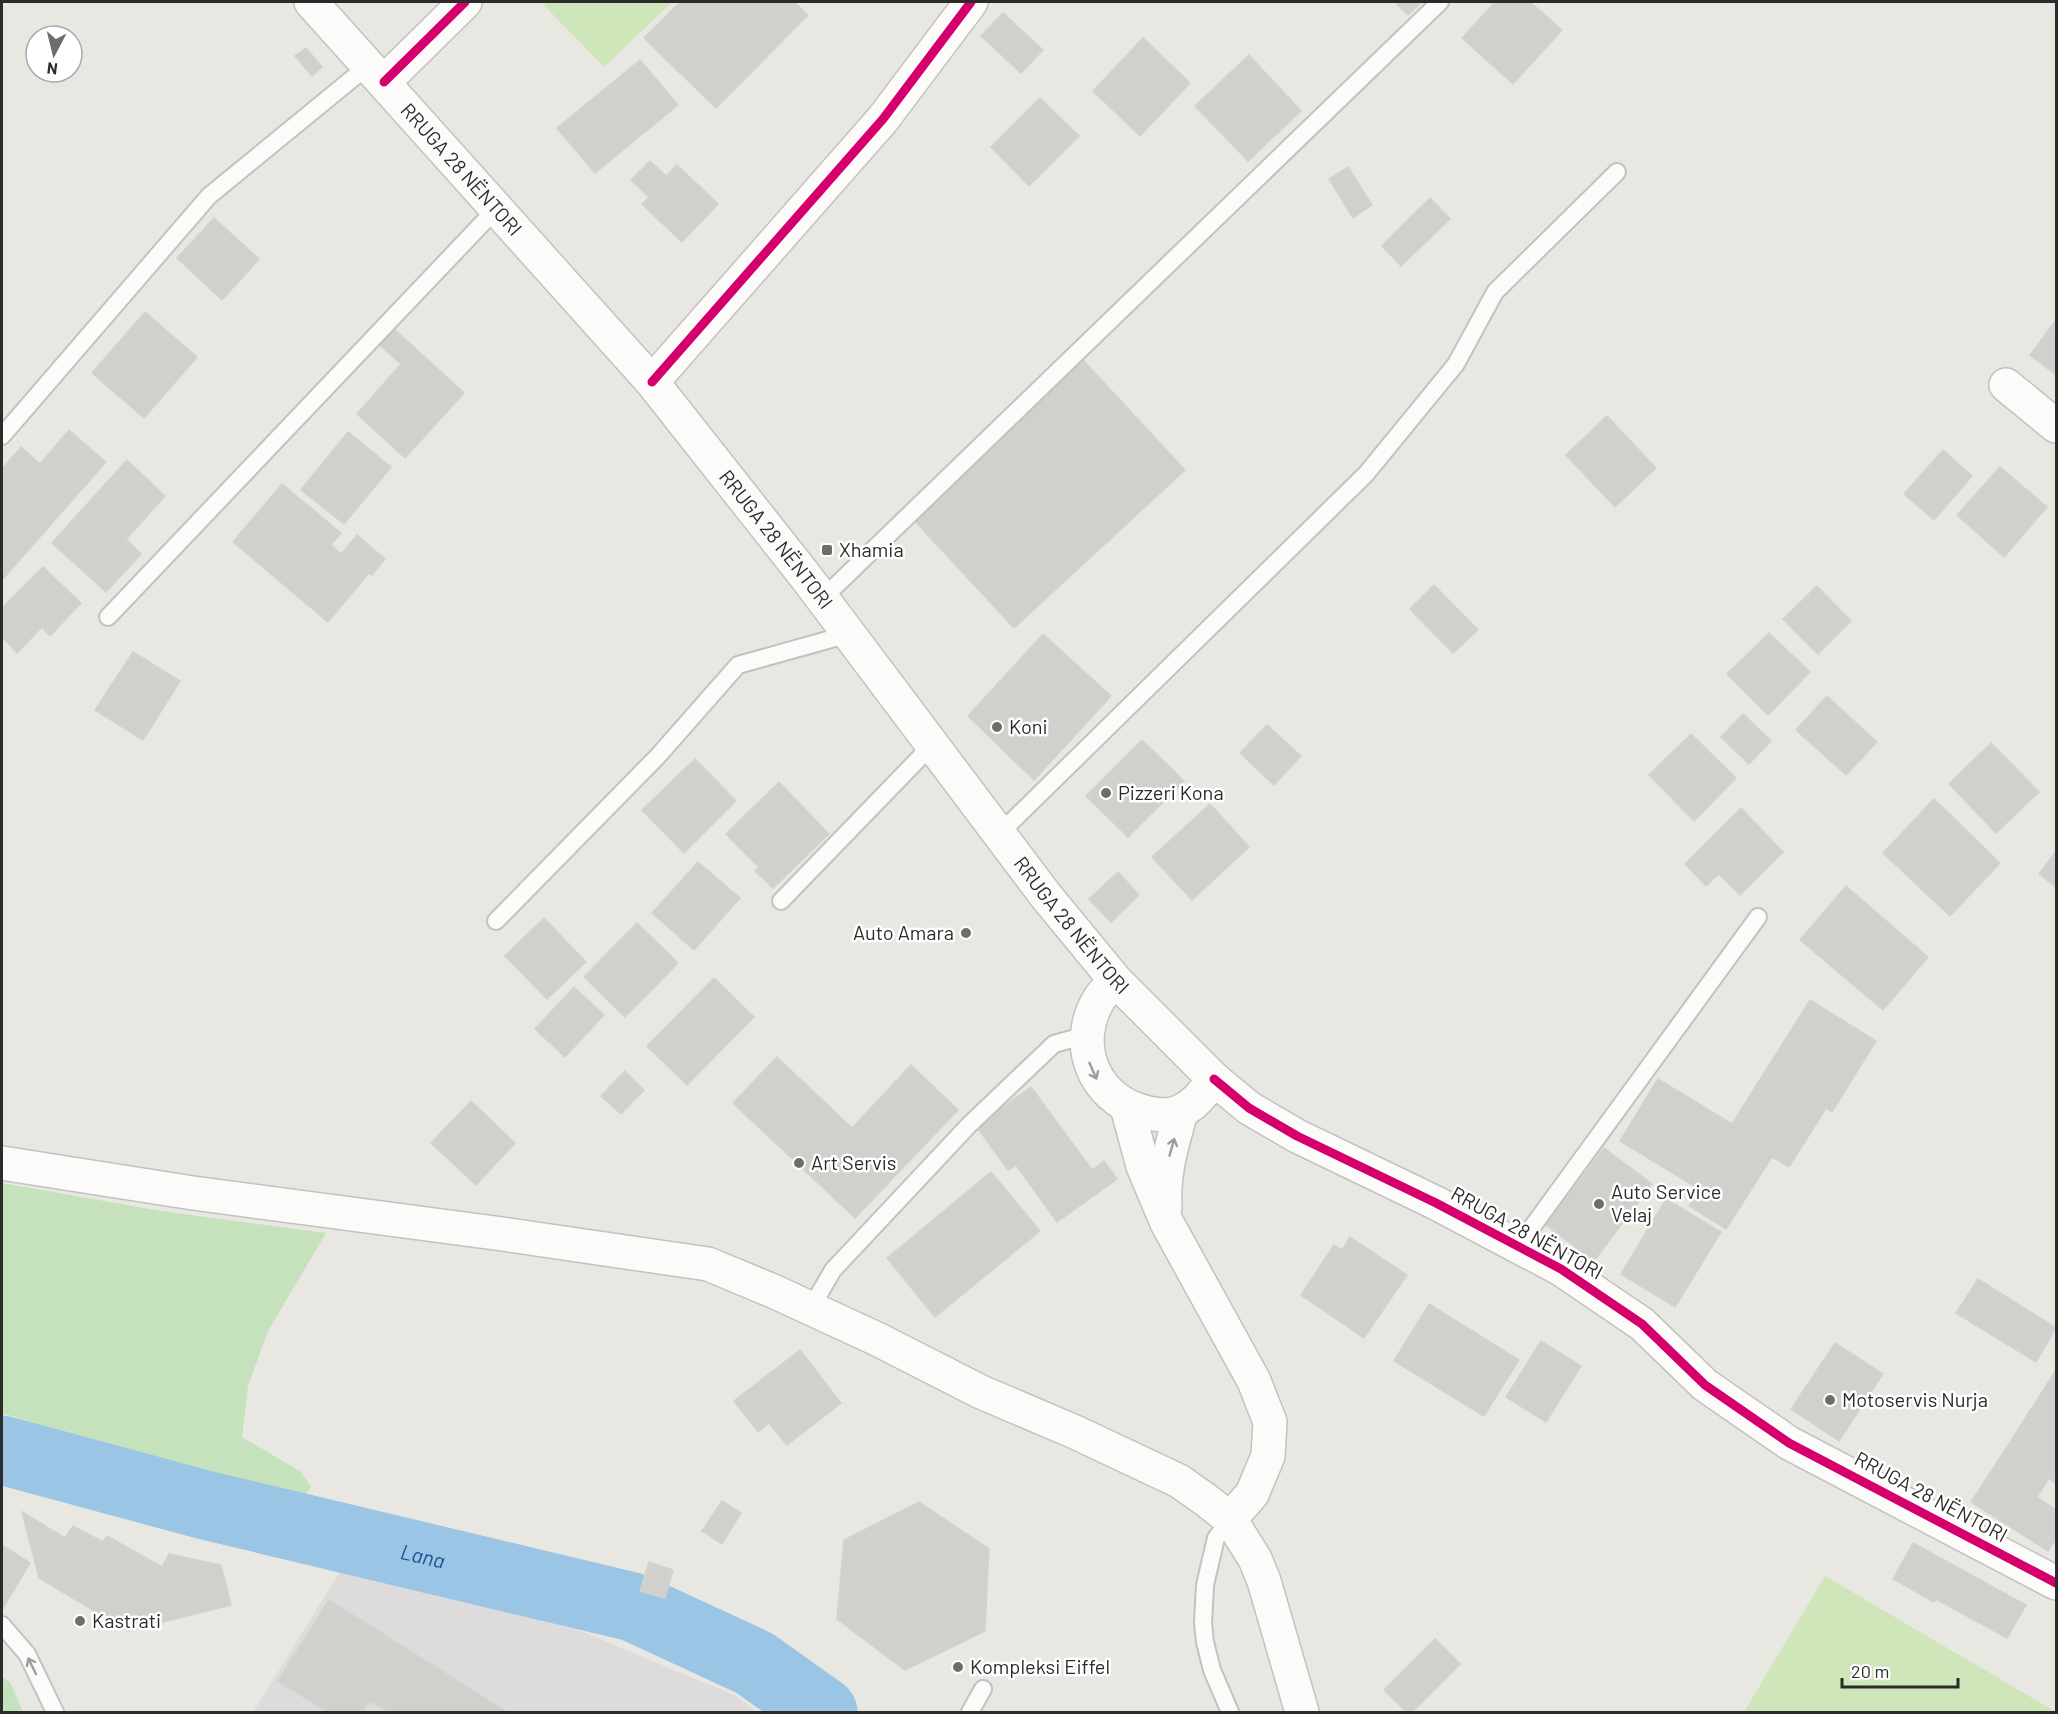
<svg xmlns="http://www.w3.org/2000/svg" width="2058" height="1714" viewBox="0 0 2058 1714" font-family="Barlow,sans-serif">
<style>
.industrial{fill:#dddbdc}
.green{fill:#c5e2bc}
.pitch{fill:#cee6ba}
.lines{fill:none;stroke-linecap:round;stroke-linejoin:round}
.river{stroke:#9ac5e4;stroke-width:69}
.building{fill:#d1d0cc;stroke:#d3d2cd;stroke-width:1.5}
.lane-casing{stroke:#c2c2c1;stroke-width:20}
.street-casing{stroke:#c2c2c1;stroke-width:36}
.secondary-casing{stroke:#c2c2c1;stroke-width:36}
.lane{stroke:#fcfbfa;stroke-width:16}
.street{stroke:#fcfbfa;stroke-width:33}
.secondary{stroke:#fcfbfa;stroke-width:33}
.cycleway-casing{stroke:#fff;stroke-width:13}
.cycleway{stroke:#d6006c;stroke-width:9}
.oneway{stroke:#9e9d9d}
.poi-dot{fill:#6d6d6b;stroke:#fff;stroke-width:2}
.labels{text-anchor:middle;stroke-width:5;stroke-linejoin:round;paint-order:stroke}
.street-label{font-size:20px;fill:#2b2b2b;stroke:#fff}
.poi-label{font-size:20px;fill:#2b2b2b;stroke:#fff;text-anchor:start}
.water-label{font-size:21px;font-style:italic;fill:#175392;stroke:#fff}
</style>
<rect width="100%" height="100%" fill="#e8e7e1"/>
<!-- industrial -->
<path class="industrial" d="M345 1564 583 1632 736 1696 756 1712H253Z"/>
<!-- green -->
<g class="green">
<path d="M2 1183 161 1211 326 1233 268 1331 248 1386 242 1437 301 1472 311 1487 298 1504 2 1413Z"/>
<path d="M2 1677 10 1682 23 1712H2Z"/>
</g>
<!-- pitch -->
<g class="pitch">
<path d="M541 2H672L604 67Z"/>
<path d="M1825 1576 2056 1712H1744Z"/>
</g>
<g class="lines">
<!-- river -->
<path class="river" id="s1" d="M2 1450 205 1505 633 1607 754 1663 823 1712"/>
</g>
<!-- building -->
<g class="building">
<path d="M680 2H794L808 15 716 108 644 38Z"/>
<path d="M1395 2H1421L1408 15Z"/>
<path d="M1495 2H1530L1562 30 1513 84 1462 38Z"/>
<path d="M1003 13 1043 50 1021 73 981 36Z"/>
<path d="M1143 38 1190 83 1140 136 1093 91Z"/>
<path d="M306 48 322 67 312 76 295 56Z"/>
<path d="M1249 55 1301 111 1248 161 1195 106Z"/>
<path d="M640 60 678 105 595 173 557 128Z"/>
<path d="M1040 98 1079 136 1029 186 991 147Z"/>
<path d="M650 161 666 176 677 165 718 204 682 242 642 204 649 197 631 180Z"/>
<path d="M1348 167 1372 205 1353 218 1329 179Z"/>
<path d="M1430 198 1450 219 1401 266 1382 246Z"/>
<path d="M214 218 259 259 222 300 177 258Z"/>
<path d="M145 312 197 357 144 418 92 373Z"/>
<path d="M2056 320V375L2030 355Z"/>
<path d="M392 327 464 393 405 458 357 414 401 364 377 343Z"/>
<path d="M1083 360 1185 470 1014 628 912 518Z"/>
<path d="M1607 416 1656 468 1615 507 1566 455Z"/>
<path d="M69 430 106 462 2 580V469L21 447 40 464Z"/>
<path d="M348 432 391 467 344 524 301 490Z"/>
<path d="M1943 450 1972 476 1934 520 1904 494Z"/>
<path d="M127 460 165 496 126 539 141 554 106 592 52 543Z"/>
<path d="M2000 467 2047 507 2004 557 1957 515Z"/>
<path d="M282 484 341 533 331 545 341 554 357 535 385 559 372 575 369 573 328 622 233 542Z"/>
<path d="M43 567 81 603 50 636 42 627 17 653 2 637V608Z"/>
<path d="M1434 585 1478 630 1453 653 1410 609Z"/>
<path d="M1817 586 1851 621 1818 654 1783 619Z"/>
<path d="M1769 633 1810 672 1768 715 1727 674Z"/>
<path d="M1043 634 1111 696 1034 780 968 716Z"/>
<path d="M133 652 180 681 143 740 95 710Z"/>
<path d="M1827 696 1877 742 1846 775 1796 730Z"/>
<path d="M1743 714 1771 741 1749 764 1721 737Z"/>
<path d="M1267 725 1301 756 1274 785 1240 753Z"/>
<path d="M1691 734 1736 778 1694 821 1649 775Z"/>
<path d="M1142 740 1184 781 1128 837 1086 796Z"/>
<path d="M1991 743 2039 792 1996 833 1949 784Z"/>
<path d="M695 759 736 801 684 853 642 810Z"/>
<path d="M779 782 829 834 773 888 755 871 759 867 726 834Z"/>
<path d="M1934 799 2000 863 1950 916 1883 853Z"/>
<path d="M1210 804 1249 847 1192 900 1152 857Z"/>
<path d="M1741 808 1783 852 1740 895 1719 874 1706 886 1685 864Z"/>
<path d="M2056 851V887L2039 874Z"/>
<path d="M698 862 740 898 694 950 652 913Z"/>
<path d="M1118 872 1139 895 1111 922 1089 899Z"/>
<path d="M1846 886 1928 957 1883 1010 1800 940Z"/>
<path d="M544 918 586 962 547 999 505 956Z"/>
<path d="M637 923 678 963 625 1017 584 977Z"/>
<path d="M714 978 754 1017 687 1085 647 1046Z"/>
<path d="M574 987 604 1015 565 1057 535 1029Z"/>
<path d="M1810 1000 1876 1041 1832 1112 1826 1108 1789 1167 1772 1157 1726 1229 1689 1206 1699 1189 1620 1141 1658 1079 1732 1124Z"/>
<path d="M777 1057 852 1128 911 1065 958 1110 855 1218 733 1103Z"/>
<path d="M625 1071 644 1090 621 1114 601 1096Z"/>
<path d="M1031 1087 1092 1170 1104 1161 1117 1179 1057 1222 1016 1165 1008 1170 976 1126Z"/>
<path d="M471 1101 515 1143 476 1185 431 1143Z"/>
<path d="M1604 1148 1652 1184 1594 1261 1546 1225Z"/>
<path d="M991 1172 1040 1231 935 1317 887 1258Z"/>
<path d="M1666 1199 1721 1232 1675 1307 1621 1274Z"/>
<path d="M1350 1237 1407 1275 1364 1338 1301 1295 1334 1245 1342 1250Z"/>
<path d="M1978 1279 2056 1328 2036 1362 1956 1313Z"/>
<path d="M1429 1304 1519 1360 1484 1416 1394 1361Z"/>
<path d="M1541 1341 1581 1366 1546 1422 1506 1397Z"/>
<path d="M1835 1343 1883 1374 1839 1441 1791 1409Z"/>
<path d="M800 1350 841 1403 787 1445 769 1423 758 1432 734 1401Z"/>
<path d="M2056 1370V1483L2005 1450Z"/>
<path d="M2005 1450 2049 1478 2037 1497 2056 1510V1539L2048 1551 1971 1502Z"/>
<path d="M722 1501 741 1513 722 1544 702 1531Z"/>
<path d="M919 1502 989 1549 985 1631 905 1670 837 1619 844 1540Z"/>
<path d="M22 1512 65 1538 73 1526 103 1542 107 1536 162 1567 169 1554 221 1565 231 1605 128 1631 39 1578Z"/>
<path d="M1913 1543 2026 1605 2007 1638 1936 1599 1934 1602 1893 1579Z"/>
<path d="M2 1545 30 1563 2 1610Z"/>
<path d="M649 1562 673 1570 665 1598 640 1591Z"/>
<path d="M329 1600 507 1712H388L370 1701 362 1712H328L278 1681Z"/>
<path d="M1435 1639 1460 1664 1412 1712H1406L1384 1690Z"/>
</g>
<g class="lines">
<!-- lane casing -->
<g class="lane-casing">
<g id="lane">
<path d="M2 436 209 196 369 65"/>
<path d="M822 599 1440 2"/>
<path d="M108 617 497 208"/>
<path d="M998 835 1366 474 1456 364 1495 292 1617 172"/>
<path d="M781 901 932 745"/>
<path d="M496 921 658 756 738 665 849 634"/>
<path d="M1519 1245 1758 917"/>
<path d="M811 1308 833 1270 969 1125 1054 1044 1086 1035"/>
<path d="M2 1625 27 1654 55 1712"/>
<path d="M970 1712 983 1689"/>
<path d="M1230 1712 1212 1670 1205 1642 1203 1623 1205 1585 1216 1538 1230 1519"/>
</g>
</g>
<!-- street casing -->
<g class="street-casing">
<g id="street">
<path d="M384 82 465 2"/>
<path d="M652 382 883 119 971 2"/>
<path d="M2006 385 2056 426"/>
<path d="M1214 1079 1249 1108 1297 1136 1436 1203 1561 1269 1642 1324 1705 1385 1789 1443 2056 1583"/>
</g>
</g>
<!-- secondary casing -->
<g class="secondary-casing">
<g id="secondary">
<path id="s2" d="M311 2 652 382 806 577 1046 896 1116 981 1214 1079C1205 1091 1195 1105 1181 1111 1170 1117 1152 1115 1141 1111 1093 1097 1073 1044 1098 1001 1102 993 1110 987 1116 981"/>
<path d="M1127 1107 1143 1166 1167 1223 1254 1381 1270 1422 1268 1456 1252 1494 1230 1519"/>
<path d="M2 1163 193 1193 495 1233 708 1264 773 1291 877 1339 981 1392 1075 1432 1179 1481 1206 1500 1230 1519 1255 1559 1264 1581 1302 1712"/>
<path d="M1165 1207C1163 1172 1172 1145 1181 1112"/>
</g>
</g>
<!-- lane -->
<use href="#lane" class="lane"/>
<!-- street -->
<use href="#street" class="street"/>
<!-- secondary -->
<use href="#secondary" class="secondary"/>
<!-- cycleway casing -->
<g class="cycleway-casing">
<g id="cycleway">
<path d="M384 82 465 2"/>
<path d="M652 382 883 119 971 2"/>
<path d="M1214 1079 1249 1108 1297 1136 1436 1203 1561 1269 1642 1324 1705 1385 1789 1443 2056 1583"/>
</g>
</g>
<!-- cycleway -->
<use href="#cycleway" class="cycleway"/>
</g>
<!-- one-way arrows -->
<defs><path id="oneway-shaft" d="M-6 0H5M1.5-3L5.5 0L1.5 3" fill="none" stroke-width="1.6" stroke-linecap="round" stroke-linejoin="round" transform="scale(1.5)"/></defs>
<g class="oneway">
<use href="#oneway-shaft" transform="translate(1093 1071) rotate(66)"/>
<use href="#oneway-shaft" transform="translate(1172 1147) rotate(-74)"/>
<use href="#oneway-shaft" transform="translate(32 1666) rotate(-116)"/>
</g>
<!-- markers -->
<g class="poi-dot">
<rect x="821" y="544" width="12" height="12" rx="3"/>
<circle cx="997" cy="727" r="6"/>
<circle cx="1106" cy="793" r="6"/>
<circle cx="966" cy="933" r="6"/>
<circle cx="799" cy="1163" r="6"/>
<circle cx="1599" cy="1204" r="6"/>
<circle cx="1830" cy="1400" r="6"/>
<circle cx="80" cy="1621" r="6"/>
<circle cx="958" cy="1667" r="6"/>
</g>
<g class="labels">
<!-- street labels -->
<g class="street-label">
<text dy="7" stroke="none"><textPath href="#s2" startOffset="225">RRUGA 28 NËNTORI</textPath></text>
<text dy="7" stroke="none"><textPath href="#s2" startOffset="711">RRUGA 28 NËNTORI</textPath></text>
<text dy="7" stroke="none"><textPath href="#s2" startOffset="1197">RRUGA 28 NËNTORI</textPath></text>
<text transform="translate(1527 1233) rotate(29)" y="7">RRUGA 28 NËNTORI</text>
<text transform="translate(1931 1497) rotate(28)" y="7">RRUGA 28 NËNTORI</text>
</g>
<!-- poi labels -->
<g class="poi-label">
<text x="839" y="557">Xhamia</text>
<text x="1009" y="734">Koni</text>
<text x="1118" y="800">Pizzeri Kona</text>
<text x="954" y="940" text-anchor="end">Auto Amara</text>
<text x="811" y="1170">Art Servis</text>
<text x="1611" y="1199">Auto Service<tspan x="1611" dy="23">Velaj</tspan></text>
<text x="1842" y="1407">Motoservis Nurja</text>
<text x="92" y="1628">Kastrati</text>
<text x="970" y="1674">Kompleksi Eiffel</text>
</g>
<!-- water labels -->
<g class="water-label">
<text dy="7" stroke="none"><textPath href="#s1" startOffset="434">Lana</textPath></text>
</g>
</g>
<!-- border -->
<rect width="2058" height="1714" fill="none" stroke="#2b2b2b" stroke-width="6"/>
<!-- north arrow -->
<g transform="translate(54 54) rotate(187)"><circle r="28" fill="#ffffff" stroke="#aaaaaa" stroke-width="1.5"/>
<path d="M0-4.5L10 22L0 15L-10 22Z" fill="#6d6d6b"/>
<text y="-9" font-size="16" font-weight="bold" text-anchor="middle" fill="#2b2b2b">N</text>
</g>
<!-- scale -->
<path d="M1842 1678v9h116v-9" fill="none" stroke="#2b2b2b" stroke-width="3"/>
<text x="1851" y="1678" font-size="18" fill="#2b2b2b" stroke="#ffffff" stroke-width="4.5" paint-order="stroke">20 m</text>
</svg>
